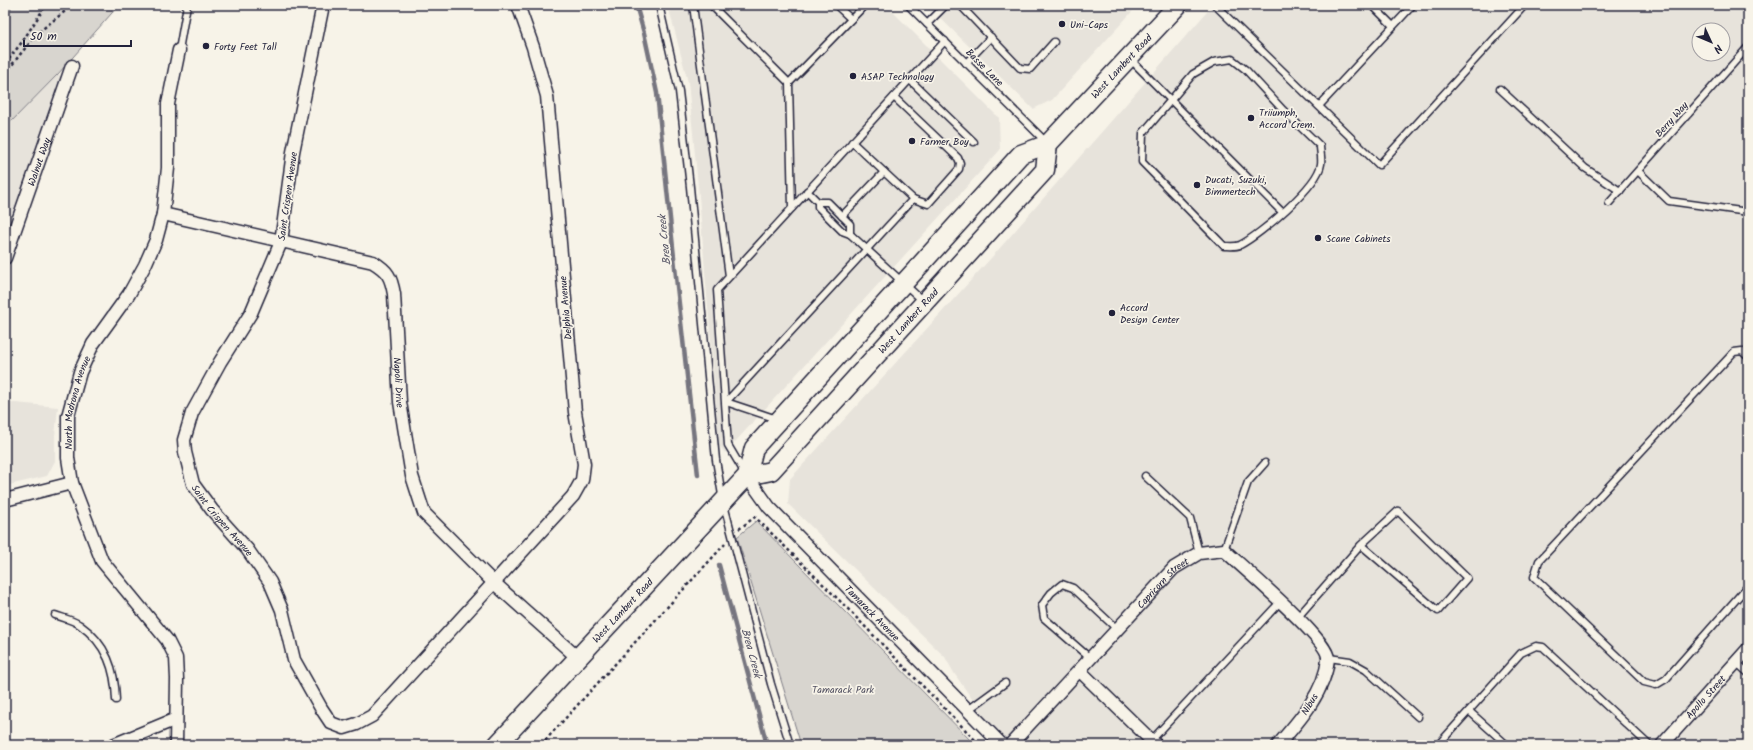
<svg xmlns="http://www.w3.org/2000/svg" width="1753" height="750" viewBox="0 0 1753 750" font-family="Kalam,sans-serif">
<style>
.built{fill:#e7e3db;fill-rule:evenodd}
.green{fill:#d8d5cf;stroke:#7d7c85}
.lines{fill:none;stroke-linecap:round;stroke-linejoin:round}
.stream{stroke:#76747f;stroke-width:4.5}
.lane-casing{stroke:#22223b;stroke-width:9}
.street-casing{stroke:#22223b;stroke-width:15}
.secondary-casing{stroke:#22223b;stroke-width:21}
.path{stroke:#22223b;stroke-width:2.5;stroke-dasharray:3 3;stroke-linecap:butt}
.lane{stroke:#f7f3e8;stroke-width:6}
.street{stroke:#f7f3e8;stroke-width:12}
.secondary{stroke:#f7f3e8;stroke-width:18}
.poi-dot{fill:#22223b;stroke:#f7f3e8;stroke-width:1.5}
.labels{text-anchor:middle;stroke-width:3.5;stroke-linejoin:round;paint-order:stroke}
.poi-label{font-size:10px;fill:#22223b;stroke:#f7f3e8;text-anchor:start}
.street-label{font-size:10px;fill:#22223b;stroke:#f7f3e8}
.park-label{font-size:10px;fill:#504f60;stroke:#f7f3e8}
.water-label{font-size:11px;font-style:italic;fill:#535263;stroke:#f7f3e8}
</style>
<rect width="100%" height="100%" fill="#f7f3e8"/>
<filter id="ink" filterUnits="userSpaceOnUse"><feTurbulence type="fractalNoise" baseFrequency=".025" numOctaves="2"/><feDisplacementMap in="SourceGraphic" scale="8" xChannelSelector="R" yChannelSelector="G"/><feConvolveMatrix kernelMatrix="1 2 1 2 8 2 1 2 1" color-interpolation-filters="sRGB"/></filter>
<g filter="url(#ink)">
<!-- built -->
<g class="built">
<path d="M668 5H886L999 118 1000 150 725 453 719 445 699 196 688 82Z"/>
<path d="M927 5H1138L1052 100 1033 109Z"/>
<path d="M1213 5H1748V745H1004L954 673 945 657 788 504 790 479 992 257ZM1699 30H1723V54H1699Z"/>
<path d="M58 74 64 79 5 236V128Z"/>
<path d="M5 402 58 407 55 436V461L47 476 5 486Z"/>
</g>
<!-- green -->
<g class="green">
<path d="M14 5H119L58 74 5 128V15Z"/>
<path d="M756 521 975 745H801L737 537Z"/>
</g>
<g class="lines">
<!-- stream -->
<g class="stream">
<path d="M636 5 644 33 657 93 677 286 698 475"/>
<path d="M719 565 767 745"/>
</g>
<!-- lane casing -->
<g class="lane-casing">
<g id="lane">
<path d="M659 5 679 91 690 187 716 460 723 501 771 684 790 745"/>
<path d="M693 5 729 276"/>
<path d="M711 5 789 83 792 208"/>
<path d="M836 5 851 19"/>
<path d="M908 5 1046 142"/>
<path d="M960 5 1020 68 1030 69 1054 42"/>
<path d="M1215 5 1379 165 1525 5"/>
<path d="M1372 5 1393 26"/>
<path d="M927 24 945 6 949 5"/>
<path d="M179 50 187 5"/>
<path d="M1130 59 1282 212"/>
<path d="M1232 59 1246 70 1283 110 1320 146C1320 151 1322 158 1321 164 1318 186 1260 235 1240 245 1235 247 1229 246 1224 246L1142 162 1143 133 1193 74 1214 62Z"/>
<path d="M966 63 991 37"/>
<path d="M910 80 974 142"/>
<path d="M789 83 865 5"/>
<path d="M1500 89 1585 168 1620 191"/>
<path d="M894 97 958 158 960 163 959 169 928 204 913 199"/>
<path d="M1319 106 1413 5"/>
<path d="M1638 171 1669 201 1748 212"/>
<path d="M807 191 818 202H828L850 224V234L842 231 818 207V202"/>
<path d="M1609 203 1748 47"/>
<path d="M842 216 884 172"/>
<path d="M850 234 923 301"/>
<path d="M1748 357 1742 351 1734 352 1539 561 1534 577 1644 682 1656 685 1666 679 1748 586"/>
<path d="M726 402 913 199 852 142"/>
<path d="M726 402 777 419"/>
<path d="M744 472 728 445 717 290 945 41"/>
<path d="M1145 476 1190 518 1199 553"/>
<path d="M1224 550 1248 482 1265 463"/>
<path d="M55 615C63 618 73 620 80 625 107 644 115 670 116 700"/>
<path d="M1297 618 1361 545 1398 511 1467 578 1438 611 1361 545"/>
<path d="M1329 658 1350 661 1366 670 1418 717"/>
<path d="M1091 659 1044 618 1042 605 1051 593 1062 584 1073 588 1118 630"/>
<path d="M1736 662 1748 673"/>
<path d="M968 710 1005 683"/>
<path d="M1469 711 1507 745"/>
<path d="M1147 745 1280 602"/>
<path d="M1438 745 1521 653 1536 646 1543 647 1649 745"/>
</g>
</g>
<!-- street casing -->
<g class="street-casing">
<g id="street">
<path id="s1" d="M323 5 293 152 281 242 251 313 220 362 192 413 184 440 185 452 193 484 212 510 247 549 270 582 282 610 294 660 321 708 331 723 344 728 357 724 372 716 573 496 582 480 584 464 575 412 547 96 533 47 518 5"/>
<path id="s2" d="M163 214 373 262C388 271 391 277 394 294L400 402 412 476 424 513 493 582 578 658"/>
<path id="s3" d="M5 258 72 66"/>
<path id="s4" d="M747 476 769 507 1002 745"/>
<path d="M5 500 72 483"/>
<path d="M1080 671 1156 745"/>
<path d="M113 745 176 719"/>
<path id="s5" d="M176 745 177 679 176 658 167 640 102 561 72 483 68 458V416L80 372 93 344 129 294 145 265 156 240 163 214 168 168V104L179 50"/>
<path id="s6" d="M1010 745 1174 568 1199 553 1224 550C1241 566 1330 641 1328 659 1325 692 1299 721 1278 745"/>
<path id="s7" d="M1662 745 1748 649"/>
</g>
</g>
<!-- secondary casing -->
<g class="secondary-casing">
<g id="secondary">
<path id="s8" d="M747 476 771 471 1045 170 1048 144"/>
<path id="s9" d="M497 745 747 476 754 448 1021 154 1048 144 1178 5"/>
</g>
</g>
<!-- path -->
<g class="path">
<path d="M5 64 22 42 46 5"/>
<path d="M5 74 22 52 40 31 73 5"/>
<path d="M739 529 755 517 846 607 980 745"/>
<path d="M541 745 725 544"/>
</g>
<!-- lane -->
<use href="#lane" class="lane"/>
<!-- street -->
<use href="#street" class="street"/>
<!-- secondary -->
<use href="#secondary" class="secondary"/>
</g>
</g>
<!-- markers -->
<g class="poi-dot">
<circle cx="1062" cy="24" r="4"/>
<circle cx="206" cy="46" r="4"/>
<circle cx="853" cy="76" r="4"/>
<circle cx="1251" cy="118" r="4"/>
<circle cx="912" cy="141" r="4"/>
<circle cx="1197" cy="185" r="4"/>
<circle cx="1318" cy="238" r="4"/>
<circle cx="1112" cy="313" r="4"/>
</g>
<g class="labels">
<!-- poi labels -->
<g class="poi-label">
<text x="1070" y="28">Uni-Caps</text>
<text x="214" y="50">Forty Feet Tall</text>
<text x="861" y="80">ASAP Technology</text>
<text x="1259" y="116">Triiumph,<tspan x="1259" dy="12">Accord Crem.</tspan></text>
<text x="920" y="145">Farmer Boy</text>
<text x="1205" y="183">Ducati, Suzuki,<tspan x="1205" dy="12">Bimmertech</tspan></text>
<text x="1326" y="242">Scane Cabinets</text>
<text x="1120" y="311">Accord<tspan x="1120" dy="12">Design Center</tspan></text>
</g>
<!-- street labels -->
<g class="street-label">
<text dy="4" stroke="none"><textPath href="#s9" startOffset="929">West Lambert Road</textPath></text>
<text transform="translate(985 67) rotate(45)" y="4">Basse Lane</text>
<text transform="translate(1671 119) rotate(-48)" y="4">Berry Way</text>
<text dy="4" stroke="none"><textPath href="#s3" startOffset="102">Walnut Way</textPath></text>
<text transform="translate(287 196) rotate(-82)" y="4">Saint Crispen Avenue</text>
<text transform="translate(565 308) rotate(-95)" y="4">Delphia Avenue</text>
<text dy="4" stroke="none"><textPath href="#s8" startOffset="228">West Lambert Road</textPath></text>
<text dy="4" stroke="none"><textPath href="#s2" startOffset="344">Napoli Drive</textPath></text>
<text dy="4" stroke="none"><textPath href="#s5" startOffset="375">North Madrona Avenue</textPath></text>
<text dy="4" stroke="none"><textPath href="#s1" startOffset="554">Saint Crispen Avenue</textPath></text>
<text dy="4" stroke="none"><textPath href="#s6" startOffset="223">Capricorn Street</textPath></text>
<text dy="4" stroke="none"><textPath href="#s9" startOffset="184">West Lambert Road</textPath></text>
<text dy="4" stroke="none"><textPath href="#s4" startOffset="186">Tamarack Avenue</textPath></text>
<text dy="4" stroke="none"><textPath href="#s7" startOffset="65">Apollo Street</textPath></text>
<text transform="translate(1309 704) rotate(-59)" y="4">Nibus</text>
</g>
<!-- park labels -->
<g class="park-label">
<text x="843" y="693">Tamarack Park</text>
</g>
<!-- water labels -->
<g class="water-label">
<text transform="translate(664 240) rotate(-96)" y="4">Brea Creek</text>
<text transform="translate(752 653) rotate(75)" y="4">Brea Creek</text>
</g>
</g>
<!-- margin -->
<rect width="1753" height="750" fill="none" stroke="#f7f3e8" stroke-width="20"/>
<rect x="10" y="10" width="1733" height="730" fill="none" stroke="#22223b" stroke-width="1.5" filter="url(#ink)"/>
<!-- north arrow -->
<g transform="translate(1711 42) rotate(134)"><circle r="19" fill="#f7f3e8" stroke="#a29fa3"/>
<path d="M0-3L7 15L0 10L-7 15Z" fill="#22223b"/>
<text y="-6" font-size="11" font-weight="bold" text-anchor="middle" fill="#22223b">N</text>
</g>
<!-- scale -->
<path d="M24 40v6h107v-6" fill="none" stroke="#22223b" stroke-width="2"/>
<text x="30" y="40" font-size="12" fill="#22223b" stroke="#f7f3e8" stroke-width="3" paint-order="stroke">50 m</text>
</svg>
